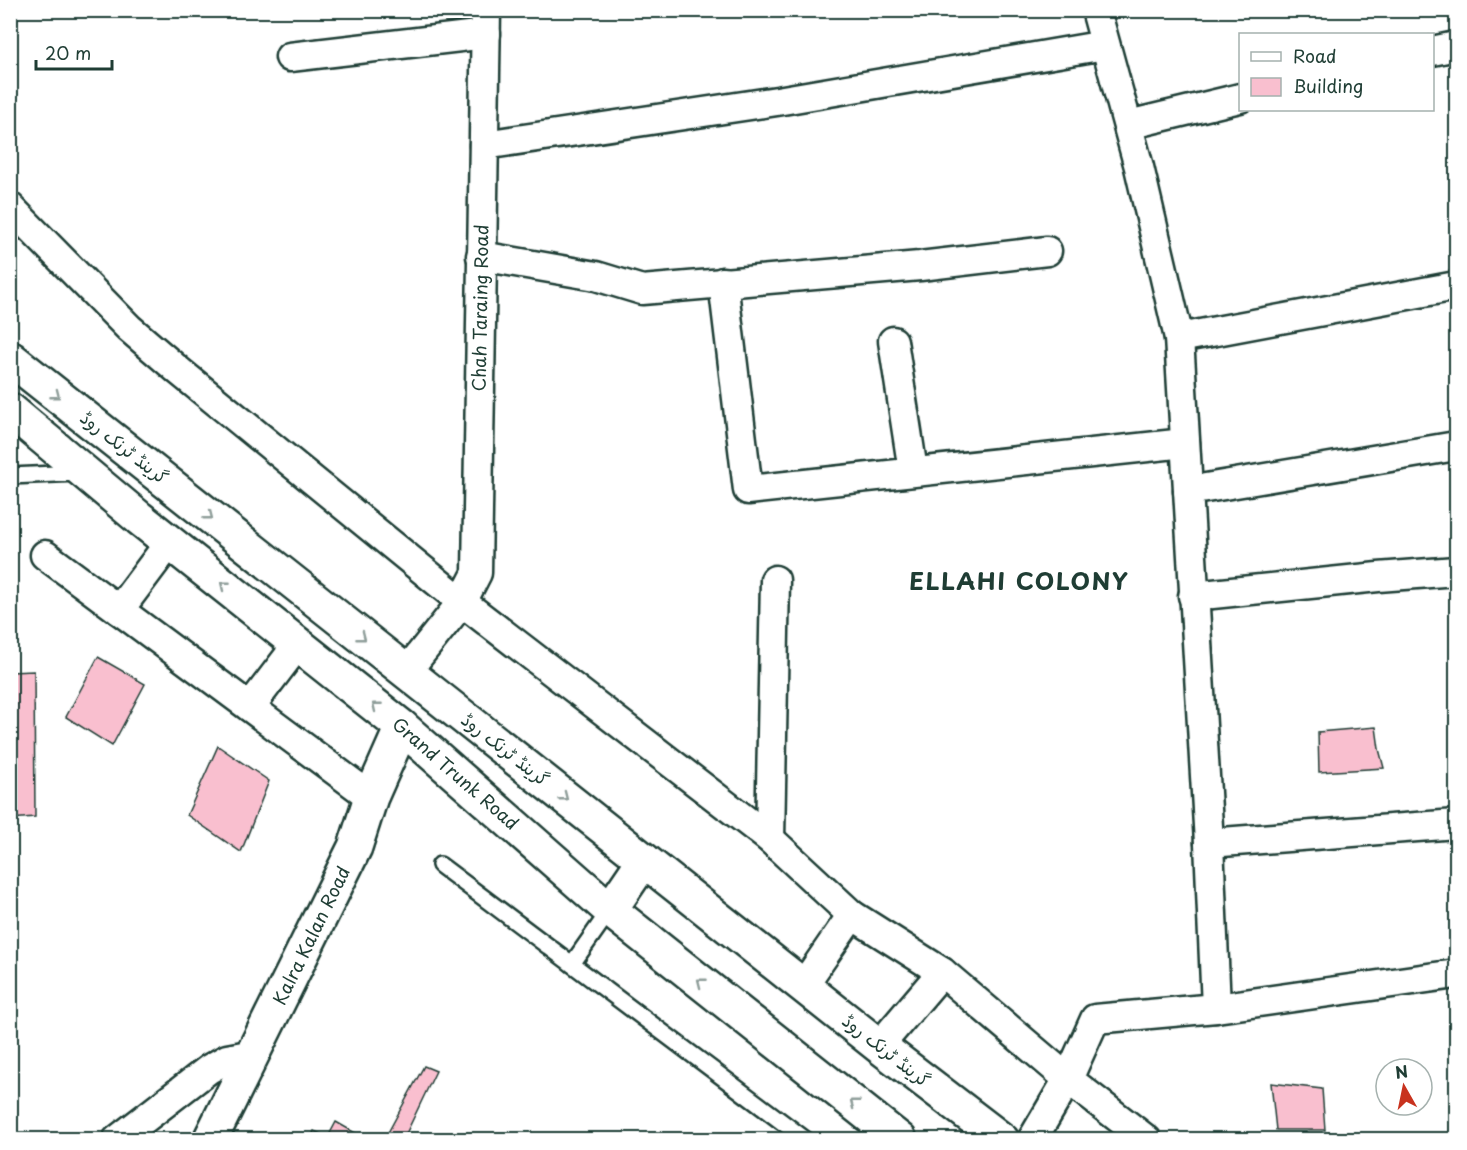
<svg xmlns="http://www.w3.org/2000/svg" width="1467" height="1150" viewBox="0 0 1467 1150" font-family="'Playpen Sans','Playpen Sans Arabic',sans-serif">
<style>
.building{fill:#f9bfcf;stroke:#1f3d34;stroke-width:1.5}
.lines{fill:none;stroke-linecap:round;stroke-linejoin:round}
.lane-casing{stroke:#1f3d34;stroke-width:20}
.street-casing{stroke:#1f3d34;stroke-width:33}
.secondary-casing{stroke:#1f3d34;stroke-width:38}
.primary-casing{stroke:#1f3d34;stroke-width:38}
.lane{stroke:#fff;stroke-width:15}
.street{stroke:#fff;stroke-width:28}
.secondary{stroke:#fff;stroke-width:33}
.primary{stroke:#fff;stroke-width:33}
.oneway{stroke:#8f9e9a}
.labels{text-anchor:middle;stroke-width:5;stroke-linejoin:round;paint-order:stroke}
.street-label{font-size:18px;fill:#1f3d34;stroke:#fff}
.district-label{font-size:24px;font-weight:bold;letter-spacing:1.5px;fill:#1f3d34;stroke:#fff}
</style>
<rect width="100%" height="100%" fill="#fff"/>
<filter id="ink" filterUnits="userSpaceOnUse"><feTurbulence type="fractalNoise" baseFrequency=".0167" numOctaves="2"/><feDisplacementMap in="SourceGraphic" scale="12" xChannelSelector="R" yChannelSelector="G"/><feConvolveMatrix kernelMatrix="1 2 1 2 8 2 1 2 1" color-interpolation-filters="sRGB"/></filter>
<g filter="url(#ink)">
<!-- building -->
<g class="building">
<path d="M98 657 145 684 112 746 66 717Z"/>
<path d="M34 671 35 817 10 819V672Z"/>
<path d="M1376 727 1379 749 1384 768 1319 772 1318 732Z"/>
<path d="M218 746 269 781 241 852 187 815Z"/>
<path d="M424 1066 436 1071 403 1140H384Z"/>
<path d="M1271 1083 1322 1089 1325 1130H1276Z"/>
<path d="M336 1122 359 1135 357 1140H310L314 1131 328 1137Z"/>
</g>
<g class="lines">
<!-- lane casing -->
<g class="lane-casing">
<g id="lane">
<path d="M10 476 79 473"/>
<path d="M440 865 806 1140"/>
<path d="M572 964 610 910"/>
</g>
</g>
<!-- street casing -->
<g class="street-casing">
<g id="street">
<path d="M1432 51 1456 46"/>
<path d="M290 57 486 34"/>
<path d="M1128 125 1240 98"/>
<path d="M484 145 777 101 1105 45"/>
<path d="M10 207 129 328 179 371 462 602 770 839 852 915 942 972 1068 1079 1147 1140"/>
<path d="M481 256 596 276 642 290 920 266 1047 251"/>
<path d="M723 282 748 490 1185 443"/>
<path d="M1179 338 1456 286"/>
<path d="M893 341 913 471"/>
<path d="M1188 491 1456 446"/>
<path d="M45 555 371 797"/>
<path d="M1193 596 1378 577 1456 571"/>
<path d="M119 610 170 542"/>
<path d="M406 672 462 602 477 573 486 10"/>
<path d="M250 707 298 644"/>
<path d="M770 839 775 580"/>
<path d="M1209 843 1456 824"/>
<path d="M803 986 852 915"/>
<path d="M1216 1008 1456 974"/>
<path d="M879 1046 942 972"/>
<path d="M117 1140 209 1069 227 1059 254 1054"/>
<path d="M1032 1140 1068 1079 1095 1019 1216 1008 1209 843 1179 338 1139 167 1096 10"/>
</g>
</g>
<!-- secondary casing -->
<g class="secondary-casing">
<path id="secondary" d="M210 1140 355 847 371 797 402 727"/>
</g>
<!-- primary casing -->
<g class="primary-casing">
<g id="primary">
<path d="M10 358 879 1046 1002 1140"/>
<path d="M10 410 139 518 402 727 610 910 900 1140"/>
<path d="M610 910 644 860"/>
</g>
</g>
<!-- lane -->
<use href="#lane" class="lane"/>
<!-- street -->
<use href="#street" class="street"/>
<!-- secondary -->
<use href="#secondary" class="secondary"/>
<!-- primary -->
<use href="#primary" class="primary"/>
</g>
<!-- one-way arrows -->
<defs><path id="oneway-chevron" d="M-2-3.5L2.5 0L-2 3.5" fill="none" stroke-width="1.6" stroke-linecap="round" stroke-linejoin="round" transform="scale(1.5)"/></defs>
<g class="oneway">
<use href="#oneway-chevron" transform="translate(56 395) rotate(38)"/>
<use href="#oneway-chevron" transform="translate(209 516) rotate(38)"/>
<use href="#oneway-chevron" transform="translate(224 585) rotate(-141)"/>
<use href="#oneway-chevron" transform="translate(362 637) rotate(38)"/>
<use href="#oneway-chevron" transform="translate(376 706) rotate(-141)"/>
<use href="#oneway-chevron" transform="translate(564 797) rotate(38)"/>
<use href="#oneway-chevron" transform="translate(701 982) rotate(-142)"/>
<use href="#oneway-chevron" transform="translate(854 1103) rotate(-142)"/>
</g>
</g>
<g class="labels">
<!-- street labels -->
<g class="street-label">
<text transform="translate(481 308) rotate(-89)" y="6">Chah Taraing Road</text>
<text transform="translate(124 448) rotate(38)" y="6">گرینڈ ٹرنک روڈ</text>
<text transform="translate(505 750) rotate(38)" y="6">گرینڈ ٹرنک روڈ</text>
<text transform="translate(455 774) rotate(41)" y="6">Grand Trunk Road</text>
<text transform="translate(312 936) rotate(-64)" y="6">Kalra Kalan Road</text>
<text transform="translate(886 1051) rotate(38)" y="6">گرینڈ ٹرنک روڈ</text>
</g>
<!-- district labels -->
<g class="district-label">
<text x="1019" y="590">ELLAHI COLONY</text>
</g>
</g>
<!-- margin -->
<rect width="1467" height="1150" fill="none" stroke="#fff" stroke-width="36"/>
<rect x="18" y="18" width="1431" height="1114" fill="none" stroke="#1f3d34" stroke-width="2" filter="url(#ink)"/>
<!-- legend -->
<rect x="1239" y="33" width="195" height="78" fill="#ffffff" stroke="#a5b1ae" stroke-width="1.5"/>
<rect x="1251" y="52" width="30" height="9" fill="#ffffff" stroke="#a5b1ae" stroke-width="1.5"/>
<text x="1293" y="63" font-size="18" fill="#1f3d34">Road</text>
<rect x="1251" y="78" width="30" height="18" fill="#f9bfcf" stroke="#a5b1ae" stroke-width="1.5"/>
<text x="1293" y="93" font-size="18" fill="#1f3d34">Building</text>
<!-- north arrow -->
<g transform="translate(1404 1087) rotate(351)"><circle r="28" fill="#ffffff" stroke="#a5b1ae" stroke-width="1.5"/>
<path d="M0-4.5L10 22L0 15L-10 22Z" fill="#c8321e"/>
<text y="-9" font-size="16" font-weight="bold" text-anchor="middle" fill="#1f3d34">N</text>
</g>
<!-- scale -->
<path d="M36 60v9h76v-9" fill="none" stroke="#1f3d34" stroke-width="3"/>
<text x="45" y="60" font-size="18" fill="#1f3d34" stroke="#ffffff" stroke-width="4.5" paint-order="stroke">20 m</text>
</svg>
